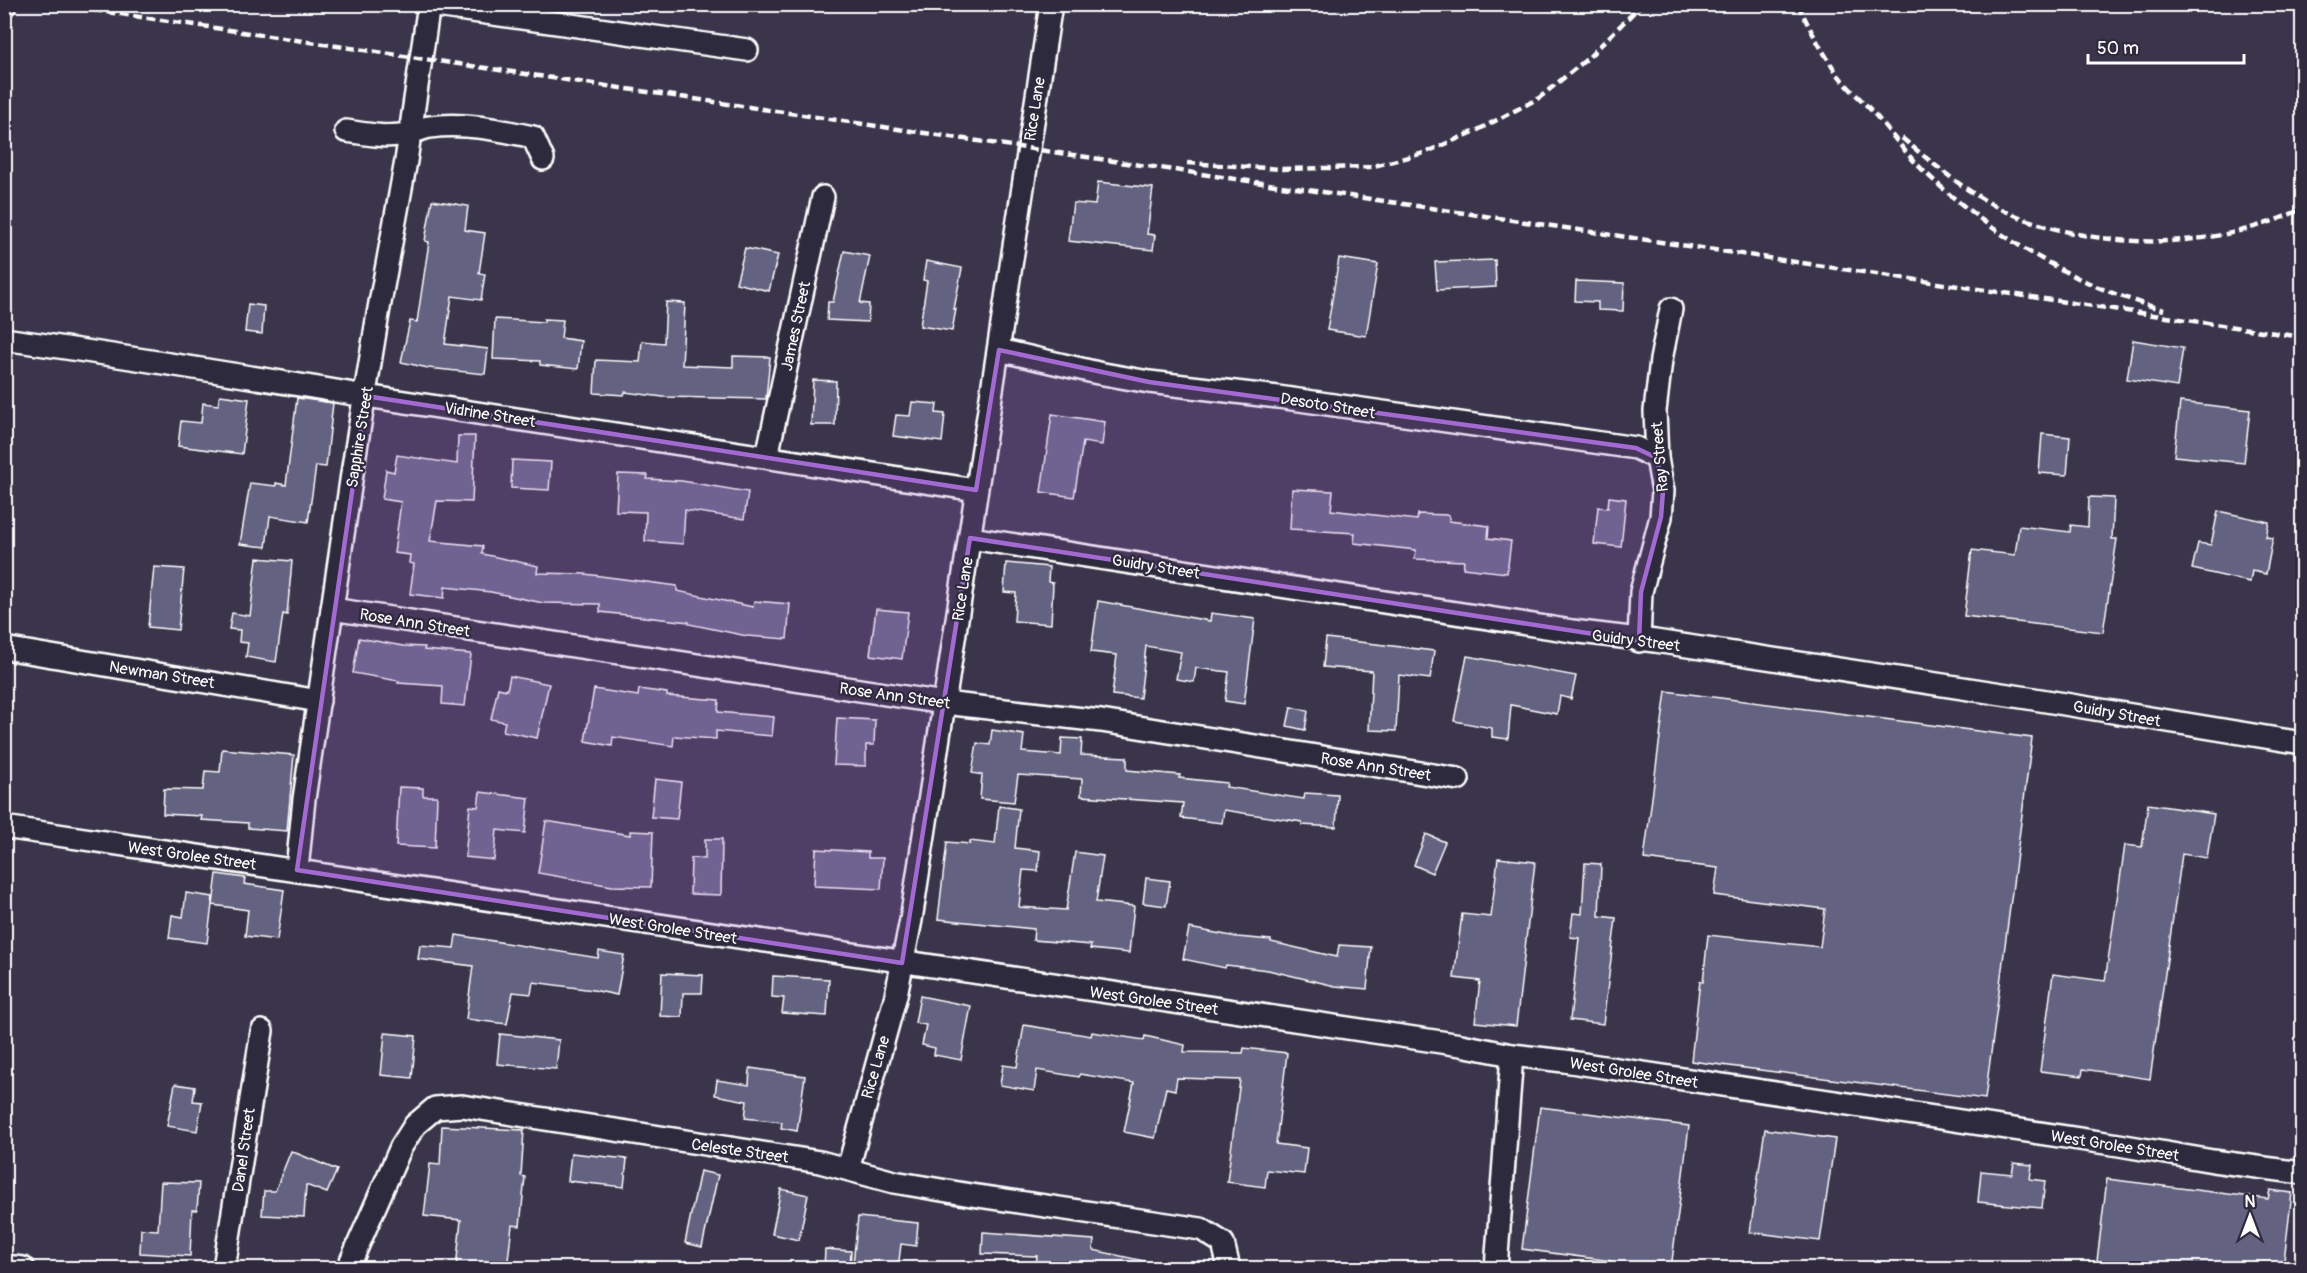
<svg xmlns="http://www.w3.org/2000/svg" width="2307" height="1273" viewBox="0 0 2307 1273" font-family="Pangolin,sans-serif">
<style>
.building{fill:#646281;stroke:#fff;stroke-width:1.5}
.lines{fill:none;stroke-linecap:round;stroke-linejoin:round}
.street-casing{stroke:#fff;stroke-width:26}
.street{stroke:#2f2a3d;stroke-width:21}
.rail{stroke:#fff;stroke-width:4.5;stroke-dasharray:9 4.5;stroke-linecap:butt}
.marked{fill:#a36bd2;fill-opacity:0.2;stroke:#a36bd2;stroke-width:4.5;stroke-linejoin:round}
.labels{text-anchor:middle;stroke-width:4.5;stroke-linejoin:round;paint-order:stroke}
.street-label{font-size:16px;fill:#fff;stroke:#2f2a3d}
</style>
<rect width="100%" height="100%" fill="#3a354b"/>
<filter id="ink" filterUnits="userSpaceOnUse"><feTurbulence type="fractalNoise" baseFrequency=".0167" numOctaves="2"/><feDisplacementMap in="SourceGraphic" scale="12" xChannelSelector="R" yChannelSelector="G"/><feConvolveMatrix kernelMatrix="1 2 1 2 8 2 1 2 1" color-interpolation-filters="sRGB"/></filter>
<g filter="url(#ink)">
<!-- building -->
<g class="building">
<path d="M1098 182 1153 188 1147 234 1155 235 1153 250 1068 241 1073 203 1095 205Z"/>
<path d="M432 200 468 206 465 230 485 233 479 273 485 274 481 300 452 296 445 344 488 349 485 374 428 368 401 362 410 321 417 322 429 242 425 241Z"/>
<path d="M745 248 778 255 769 291 736 283Z"/>
<path d="M844 251 870 256 860 303 869 304 868 322 827 320 828 302H833Z"/>
<path d="M1339 258 1378 264 1366 336 1327 330Z"/>
<path d="M1495 260 1496 287 1437 290 1435 262Z"/>
<path d="M926 261 962 268 954 309H956L952 331 920 326 927 281 923 280Z"/>
<path d="M1576 281 1624 283 1623 311 1598 310V302L1575 301Z"/>
<path d="M666 302 685 303 682 365 733 367V356L770 357 766 399 663 397 625 392 624 395 594 393 596 360 640 362 642 341 664 343Z"/>
<path d="M248 304 264 306 262 334 245 332Z"/>
<path d="M495 319 544 322V319L563 320 561 338 581 341 578 369 540 365V361L493 359Z"/>
<path d="M2133 340 2183 348 2177 387 2127 379Z"/>
<path d="M813 380 836 381 835 425H811Z"/>
<path d="M220 395 249 399 242 454 178 446 181 421 201 423 203 403 218 405Z"/>
<path d="M297 398 333 403 326 467 316 466 308 522 270 516 266 547 240 544 250 483 276 486V483L286 485Z"/>
<path d="M912 402 937 404 936 413 945 414 942 442 893 436 896 415 910 416Z"/>
<path d="M2180 402 2250 410 2244 463 2174 456Z"/>
<path d="M1052 414 1105 422 1102 445 1083 442 1074 497 1041 492Z"/>
<path d="M2042 434 2070 437 2067 475 2039 473Z"/>
<path d="M458 436H475L472 502 437 501 430 541 483 546 482 554 538 566 537 573 585 574 677 586V591L753 607 754 601 790 604 787 639 747 636 689 624V622L600 612V604L543 603 491 592 445 587 444 598 410 594 414 564 409 563 410 555 394 553 401 502 382 499 386 470 394 472 397 455 457 464Z"/>
<path d="M512 460 551 462 549 490 511 488Z"/>
<path d="M618 474 648 475 647 479 682 481 748 492 744 519 685 510 683 544 645 541 646 512 616 511Z"/>
<path d="M1292 489 1333 491 1331 510 1417 520 1418 514 1449 515V521L1489 526 1488 538 1511 541 1507 573 1463 568 1464 561 1415 559 1416 550 1354 543 1355 533 1290 529Z"/>
<path d="M1609 497 1626 499 1621 547 1594 544 1598 507 1608 508Z"/>
<path d="M2089 497 2114 498 2112 539H2117L2103 632 1964 616 1972 550 2015 555 2019 526 2070 532 2071 525 2088 527Z"/>
<path d="M2218 511 2269 522 2266 537 2273 538 2266 574 2252 571 2250 582 2192 569 2198 543 2211 545Z"/>
<path d="M257 558 292 561 287 615 283 614 276 662 246 657 248 643 239 642 240 630 229 629 232 613 250 616Z"/>
<path d="M1006 563 1049 567 1048 582 1053 583 1051 624 1014 621 1016 593 1004 592Z"/>
<path d="M154 567 184 569 178 630 148 627Z"/>
<path d="M1098 601 1210 621 1211 613 1255 619 1244 704 1225 701 1229 672 1196 668 1194 682 1176 679 1181 652 1146 646 1140 698 1112 695 1117 655 1091 652Z"/>
<path d="M876 609 908 612 902 659 870 655Z"/>
<path d="M359 638 403 646 425 647 424 650 471 654 465 706 442 704 443 686 398 683 399 681 353 673Z"/>
<path d="M1326 638 1434 651 1430 679 1399 675 1396 731 1369 730 1372 671 1323 667Z"/>
<path d="M1467 656 1576 676 1571 699 1560 696 1557 714 1511 705 1508 739 1492 737V728L1454 721Z"/>
<path d="M510 676 549 684 537 738 503 731 505 722 491 719 498 688 507 690Z"/>
<path d="M594 689 638 696 639 689 667 693V696L719 700 718 712 774 717 772 736 716 731V739L674 736 673 746 613 737 612 746 585 741Z"/>
<path d="M1666 691 2032 738 1985 1099 1691 1061 1700 981 1703 982 1708 935 1820 947 1825 909 1714 895 1718 868 1644 859Z"/>
<path d="M1291 707 1308 711 1305 730 1287 726Z"/>
<path d="M837 718 875 720 874 745H866V766L834 765Z"/>
<path d="M992 730 1024 735 1022 752 1061 755 1062 738 1082 739 1081 755 1127 757V770L1180 775 1179 778 1227 783 1226 787 1304 799 1305 793 1338 795 1336 827 1302 825V822L1224 810 1222 823 1181 818 1183 803 1081 796 1082 779 1018 775 1014 802 980 799 982 775 972 773 977 743 990 745Z"/>
<path d="M222 749 294 755 287 831 248 828V823L201 820 202 816 163 814 164 789 203 790 205 771 220 772Z"/>
<path d="M655 779 681 782 677 819 651 817Z"/>
<path d="M399 787 423 788V796H437L435 848 396 846Z"/>
<path d="M480 792 529 798 525 833 497 830 494 860 465 857 470 806 478 807Z"/>
<path d="M2148 804 2214 814 2207 858 2182 854 2150 1079 2083 1069 2082 1076 2040 1071 2053 974 2105 981 2125 845 2142 847Z"/>
<path d="M999 806 1019 809 1015 848 1040 851 1038 871 1023 870 1019 907 1066 910 1075 852 1103 856 1096 902 1134 906 1129 953 1090 949 1091 945 1033 940 1034 929 938 919 947 842 970 844V841L995 844Z"/>
<path d="M546 821 630 835V831L653 832 651 887 612 886 538 873Z"/>
<path d="M1426 834 1445 842 1432 873 1414 865Z"/>
<path d="M705 839H722L721 895 690 894 691 858 705 859Z"/>
<path d="M816 849 868 852V858H883L881 889 814 886Z"/>
<path d="M1498 858 1535 862 1516 1026 1475 1022 1480 981 1454 978 1462 914 1491 917Z"/>
<path d="M1585 863 1601 864 1599 916 1616 918 1603 1024 1570 1020 1579 938 1570 937 1573 913 1582 914Z"/>
<path d="M217 874 245 878 244 884 284 890 277 940 245 936 248 910 213 905Z"/>
<path d="M1146 878 1170 881 1166 906 1143 903Z"/>
<path d="M186 893 213 897 207 943 169 938 172 915 183 917Z"/>
<path d="M1189 928 1237 937 1271 940V942L1337 957 1339 945 1371 947 1367 989 1335 986 1268 970 1226 965 1225 968 1183 959Z"/>
<path d="M456 935 598 958 599 951 624 955 617 995 593 990 533 982 531 994 513 992 507 1024 466 1019 473 966 418 959 420 945 454 948Z"/>
<path d="M662 973 703 975 702 993H683L682 1017 660 1016Z"/>
<path d="M773 976 829 979 827 1016 782 1013 784 998 772 997Z"/>
<path d="M920 996 971 1006 961 1060 934 1055 935 1048 922 1045 926 1025 915 1023Z"/>
<path d="M1024 1025 1091 1036 1092 1032 1144 1040 1145 1036 1185 1045 1184 1052 1243 1053 1244 1048 1287 1053 1276 1144 1307 1148 1304 1174 1267 1170 1265 1187 1227 1182 1240 1080 1177 1078 1175 1090 1166 1088 1155 1138 1124 1132 1134 1083 1080 1074 1079 1077 1037 1070 1034 1091 1000 1085 1003 1065 1017 1067Z"/>
<path d="M385 1033 416 1036 412 1078 381 1075Z"/>
<path d="M500 1034 559 1040 556 1069 497 1064Z"/>
<path d="M750 1068 805 1076 797 1131 781 1128 782 1122 745 1118 747 1101 715 1095 717 1080 749 1085Z"/>
<path d="M175 1084 195 1087 193 1101 202 1102 197 1131 167 1126Z"/>
<path d="M1540 1107 1689 1126 1671 1269 1644 1266V1269H1610L1611 1261 1522 1249Z"/>
<path d="M442 1126 524 1130 521 1176 525 1177 520 1226 512 1225 507 1269H456L461 1220 424 1216 430 1164 440 1165Z"/>
<path d="M1765 1129 1835 1139 1820 1241 1750 1232Z"/>
<path d="M291 1151 337 1170 327 1193 306 1185 304 1217 262 1215 264 1191H275Z"/>
<path d="M571 1153 627 1159 624 1187 568 1181Z"/>
<path d="M2014 1163 2032 1165 2030 1179 2045 1181 2042 1208 1978 1202 1981 1171 2012 1174Z"/>
<path d="M700 1171 718 1175 702 1247 685 1243Z"/>
<path d="M2107 1179 2268 1199 2270 1190 2292 1193 2283 1269H2096Z"/>
<path d="M161 1182 199 1183 197 1210H192L190 1256 140 1253 141 1229 158 1230Z"/>
<path d="M781 1189 808 1195 799 1240 772 1234Z"/>
<path d="M858 1217 918 1223 916 1246 901 1244 898 1269 853 1264Z"/>
<path d="M983 1232 1094 1240 1093 1250 1144 1261 1143 1269H1069L1036 1265 1037 1256 982 1254Z"/>
<path d="M825 1249 851 1251 850 1269H824Z"/>
</g>
<g class="lines">
<!-- street casing -->
<g class="street-casing">
<g id="street">
<path d="M429 5 747 50"/>
<path d="M4 6 5 4"/>
<path d="M346 131C367 134 386 138 407 134 415 132 422 128 430 127 463 122 500 130 533 137L543 159"/>
<path d="M4 339C125 356 245 376 366 396 569 428 773 457 976 490"/>
<path d="M999 350 1098 373 1149 382 1278 397 1636 448 1657 458"/>
<path d="M767 456 823 197"/>
<path d="M970 538 1572 631 1655 641 2028 698 2302 743"/>
<path d="M332 609 944 703 1101 721 1458 779"/>
<path d="M1639 641 1641 592 1661 517 1663 491 1657 458 1655 411 1661 360 1671 309"/>
<path d="M4 648 319 701"/>
<path d="M4 827 1461 1045 1512 1055 1564 1061 2119 1145 2213 1161 2302 1173"/>
<path d="M297 870 304 799 353 467 378 314 406 161 429 4"/>
<path d="M848 1169 896 995 911 920 1051 4"/>
<path d="M4 1266 23 1268"/>
<path d="M224 1268 262 1031"/>
<path d="M348 1268 401 1147 415 1125 435 1108 462 1106 820 1162 894 1182 971 1195 1201 1229 1223 1243 1229 1268"/>
<path d="M1496 1268 1512 1055"/>
</g>
</g>
<!-- street -->
<use href="#street" class="street"/>
<!-- rail -->
<g class="rail">
<path d="M53 4 2302 337"/>
<path d="M1798 4C1810 30 1823 53 1839 76 1848 88 1860 98 1870 109 1890 131 1906 155 1928 175 1994 237 2076 286 2164 310"/>
<path d="M1902 138C1935 165 1970 196 2010 213 2101 252 2213 251 2302 209"/>
<path d="M1187 163 1282 169 1370 167 1424 153 1476 131 1539 98 1587 59 1642 4"/>
</g>
</g>
</g>
<!-- marked area -->
<path class="marked" d="M999 350 1149 382 1636 448 1657 458 1663 491 1661 517 1641 592 1639 641 970 538 902 963 297 870 366 396 976 490Z"/>
<g class="labels">
<!-- street labels -->
<g class="street-label">
<text transform="translate(1034 109) rotate(-81)" y="6">Rice Lane</text>
<text transform="translate(795 326) rotate(-78)" y="6">James Street</text>
<text transform="translate(1328 405) rotate(9)" y="6">Desoto Street</text>
<text transform="translate(490 414) rotate(9)" y="6">Vidrine Street</text>
<text transform="translate(359 437) rotate(-81)" y="6">Sapphire Street</text>
<text transform="translate(1659 457) rotate(-95)" y="6">Ray Street</text>
<text transform="translate(1156 566) rotate(9)" y="6">Guidry Street</text>
<text transform="translate(962 589) rotate(-81)" y="6">Rice Lane</text>
<text transform="translate(415 622) rotate(9)" y="6">Rose Ann Street</text>
<text transform="translate(1636 640) rotate(7)" y="6">Guidry Street</text>
<text transform="translate(162 674) rotate(9)" y="6">Newman Street</text>
<text transform="translate(895 695) rotate(8)" y="6">Rose Ann Street</text>
<text transform="translate(2117 713) rotate(10)" y="6">Guidry Street</text>
<text transform="translate(1376 766) rotate(9)" y="6">Rose Ann Street</text>
<text transform="translate(192 855) rotate(8)" y="6">West Grolee Street</text>
<text transform="translate(673 928) rotate(9)" y="6">West Grolee Street</text>
<text transform="translate(1154 1000) rotate(8)" y="6">West Grolee Street</text>
<text transform="translate(875 1067) rotate(-74)" y="6">Rice Lane</text>
<text transform="translate(1634 1072) rotate(9)" y="6">West Grolee Street</text>
<text transform="translate(2115 1145) rotate(9)" y="6">West Grolee Street</text>
<text transform="translate(243 1150) rotate(-82)" y="6">Danel Street</text>
<text transform="translate(740 1150) rotate(8)" y="6">Celeste Street</text>
</g>
</g>
<!-- margin -->
<rect width="2307" height="1273" fill="none" stroke="#2f2a3d" stroke-width="24"/>
<rect x="12" y="12" width="2283" height="1249" fill="none" stroke="#fff" stroke-width="2" filter="url(#ink)"/>
<!-- north arrow -->
<g transform="translate(2250 1216)" stroke="#2f2a3d" stroke-width="4.5" paint-order="stroke">
<path d="M0-4.5L10 22L0 15L-10 22Z" fill="#ffffff"/>
<text y="-9" font-size="16" font-weight="bold" text-anchor="middle" fill="#ffffff">N</text>
</g>
<!-- scale -->
<path d="M2088 54v9h156v-9" fill="none" stroke="#ffffff" stroke-width="3"/>
<text x="2097" y="54" font-size="18" fill="#ffffff" stroke="#2f2a3d" stroke-width="4.5" paint-order="stroke">50 m</text>
</svg>
